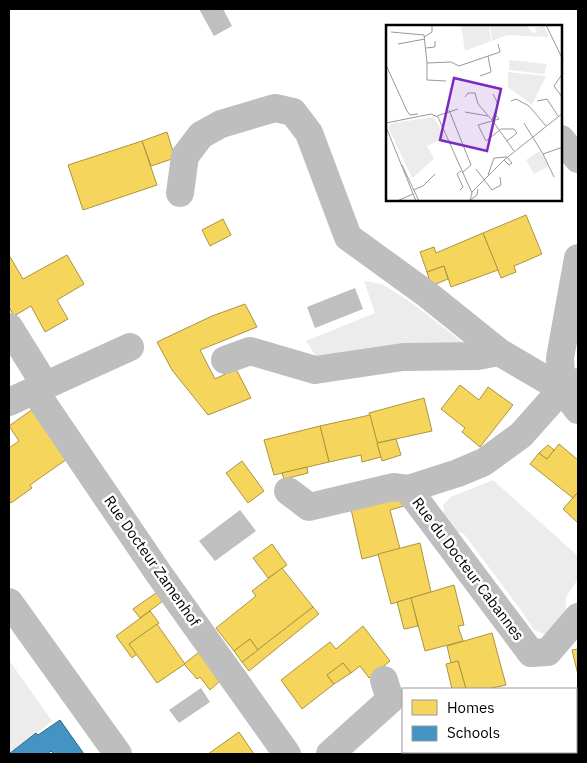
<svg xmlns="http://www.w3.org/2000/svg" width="587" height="763" viewBox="0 0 587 763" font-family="'IBM Plex Sans',sans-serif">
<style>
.green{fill:#ececec}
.water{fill:#bfbfbf}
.homes{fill:#f6d55c;stroke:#ac9540}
.schools{fill:#4393c3;stroke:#2f6788}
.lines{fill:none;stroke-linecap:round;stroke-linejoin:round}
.minor{stroke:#bebebe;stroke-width:28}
.labels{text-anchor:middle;stroke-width:5;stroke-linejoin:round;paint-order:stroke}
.street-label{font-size:15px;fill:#000;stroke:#fff}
.inset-road{fill:none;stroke:#999;stroke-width:1}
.view{fill:#7b2cbf;fill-opacity:0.15;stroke:#7b2cbf;stroke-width:2.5}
.inset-edge{fill:none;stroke:#000;stroke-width:2.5}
</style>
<rect width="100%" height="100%" fill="#fff"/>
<!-- green -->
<g class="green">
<path d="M364 281 382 284 412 303 466 345 316 356 306 341 375 313Z"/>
<path d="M493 480 578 556V579L566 597 565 627 550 636 534 630 523 613 464 534 452 530 444 514 443 505 451 497Z"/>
<path d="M9 660 52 721 11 754H9Z"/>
</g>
<!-- water -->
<g class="water">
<path d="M199 9H223L232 26 214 36Z"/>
<path d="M355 288 363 309 315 328 307 307Z"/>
<path d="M240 510 256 531 215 561 199 541Z"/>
<path d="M201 688 210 702 179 723 169 710Z"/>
</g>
<!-- homes -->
<g class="homes">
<path d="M167 132 175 158 151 166 142 141Z"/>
<path d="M142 141 157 185 83 210 68 165Z"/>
<path d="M526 215 542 254 514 266 516 272 501 278 483 233Z"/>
<path d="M223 219 231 235 210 246 202 230Z"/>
<path d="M483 233 498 270 451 287 444 266 427 272 420 252 434 247 436 253Z"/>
<path d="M9 255 23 279 67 255 84 284 57 300 68 319 45 332 31 306 14 316 9 307Z"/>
<path d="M444 266 448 279 431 286 427 272Z"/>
<path d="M245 304 257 327 200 350 215 379 236 369 251 398 208 415 172 370 157 342 212 316Z"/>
<path d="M460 385 479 400 488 387 513 405 480 447 462 432 465 428 441 409Z"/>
<path d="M424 398 432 431 377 443 369 413Z"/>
<path d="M33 409 67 459 30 485 32 488 11 503 9 500V448L19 441 9 426Z"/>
<path d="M370 415 381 457 362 462 361 455 329 462 320 426Z"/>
<path d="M320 426 329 462 274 475 264 440Z"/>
<path d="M396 439 401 455 382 461 377 443Z"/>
<path d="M559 444 578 460V492L573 498 530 464 539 453 547 459Z"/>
<path d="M548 445 554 450 547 459 539 453Z"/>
<path d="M242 461 264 491 248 503 226 473Z"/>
<path d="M307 467 308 473 284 479 282 473Z"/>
<path d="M578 492V523L563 509Z"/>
<path d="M396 496 404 506 390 510 400 549 362 559 351 509Z"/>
<path d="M420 543 431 592 391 604 378 554Z"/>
<path d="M272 544 287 565 268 578 253 558Z"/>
<path d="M282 568 313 607 258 650 250 639 234 651 216 628 256 596 252 591Z"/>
<path d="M454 585 464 625 458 626 463 641 425 651 411 598Z"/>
<path d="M156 593 163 601 140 618 133 609Z"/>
<path d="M411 598 418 626 404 629 397 602Z"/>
<path d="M313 607 319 614 249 671 242 662Z"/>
<path d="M150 611 159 623 129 644 137 654 132 658 116 636Z"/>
<path d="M157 624 185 664 157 683 129 644Z"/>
<path d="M363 626 390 661 369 678 360 666 351 673 343 663 327 675 334 684 302 709 281 680 330 642 336 649Z"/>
<path d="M492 633 506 685 487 689H466L458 661 451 663 447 646Z"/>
<path d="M250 639 258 650 242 662 234 651Z"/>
<path d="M578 649V675L572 650Z"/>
<path d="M199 652 220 681 210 690 200 677 197 679 184 664Z"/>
<path d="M458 661 466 689H452L446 664Z"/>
<path d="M343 663 351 673 334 684 327 675Z"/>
<path d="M576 704H578V742L576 743Z"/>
<path d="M239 732 254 754H208Z"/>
<path d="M490 752H534L523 754H490Z"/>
<path d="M549 752H574L563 754H549Z"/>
</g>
<!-- schools -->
<path class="schools" d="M60 720 84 754H54L51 751 47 754H9L36 733 38 735Z"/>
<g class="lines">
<!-- minor -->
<g class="minor">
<path d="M561 139 578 159"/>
<path d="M180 193 185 156 201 135 221 124 275 108 293 112 309 133 348 237 428 295 499 352 562 389"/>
<path d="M578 258 560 358 562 389 578 410"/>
<path d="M9 327 45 385"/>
<path d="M225 360 250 351 315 370 403 357 478 356 499 352"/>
<path d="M578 382 562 389 521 435 484 462 458 473 408 489 531 653 548 652 578 617"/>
<path d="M34 390 159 574 287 754"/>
<path d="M9 402 130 347"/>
<path d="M288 491 309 507 393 487 408 489"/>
<path d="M9 602 118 754"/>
<path d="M330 754 390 700 384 680"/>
</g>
</g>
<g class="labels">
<!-- street labels -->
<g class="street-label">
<text transform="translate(152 561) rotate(55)" y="5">Rue Docteur Zamenhof</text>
<text transform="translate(468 569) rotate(53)" y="5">Rue du Docteur Cabannes</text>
</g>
</g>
<!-- overview -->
<g transform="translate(386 25)">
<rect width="176" height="176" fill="#fff"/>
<path d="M75 0H103L105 16 79 26ZM104 0H135L142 2 147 8 151 7 149 3 158 1 163 12 121 10 106 16ZM123 35 161 39 158 49 123 45ZM122 47 160 51 146 80 122 62ZM48 92 59 112 41 121 48 134 26 153 2 102 7 98ZM154 126 163 141 148 149 140 135Z" fill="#ececec"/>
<path class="inset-road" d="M160 0 177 35M5 7 38 10 41 38 65 37 73 41 114 27 112 19M38 12 46 7V1M12 19 39 14M40 23 49 22V16M41 38V55L60 56M0 40 21 86 24 90 32 89M94 51 105 47 102 31M107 69 112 79 106 95 128 126M79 72 82 68H89L92 79 106 95M176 72 168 61 177 48M125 76 130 74 143 81 160 101M151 76 161 74 172 91M63 85 85 140 76 148M79 87 102 91M108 88 113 94 92 100 100 116 115 104H128L131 108 121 116M51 91 72 84M0 98 45 89 52 92 86 168 84 175M138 98 157 129 177 122M0 102 30 176M157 129 168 152M16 140 33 176M90 144 106 165 115 160 114 152M102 150 108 133 121 132 126 138 123 140 118 135M27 165 37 161 49 149M74 165 77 162 71 149 75 146M86 167 118 135 177 88M11 176 27 169M83 176 91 170 92 164"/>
<path class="view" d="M68 53 115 64 101 126 54 115Z"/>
<rect width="176" height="176" class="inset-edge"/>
</g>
<!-- border -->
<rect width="587" height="763" fill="none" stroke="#000000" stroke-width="20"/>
<!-- legend -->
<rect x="402" y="688" width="175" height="65" fill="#ffffff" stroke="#999999"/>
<rect x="412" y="700" width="25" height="15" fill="#f6d55c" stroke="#999999"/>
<text x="447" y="713" font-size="15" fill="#000000">Homes</text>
<rect x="412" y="726" width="25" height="15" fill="#4393c3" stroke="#999999"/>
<text x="447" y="738" font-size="15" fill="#000000">Schools</text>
</svg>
